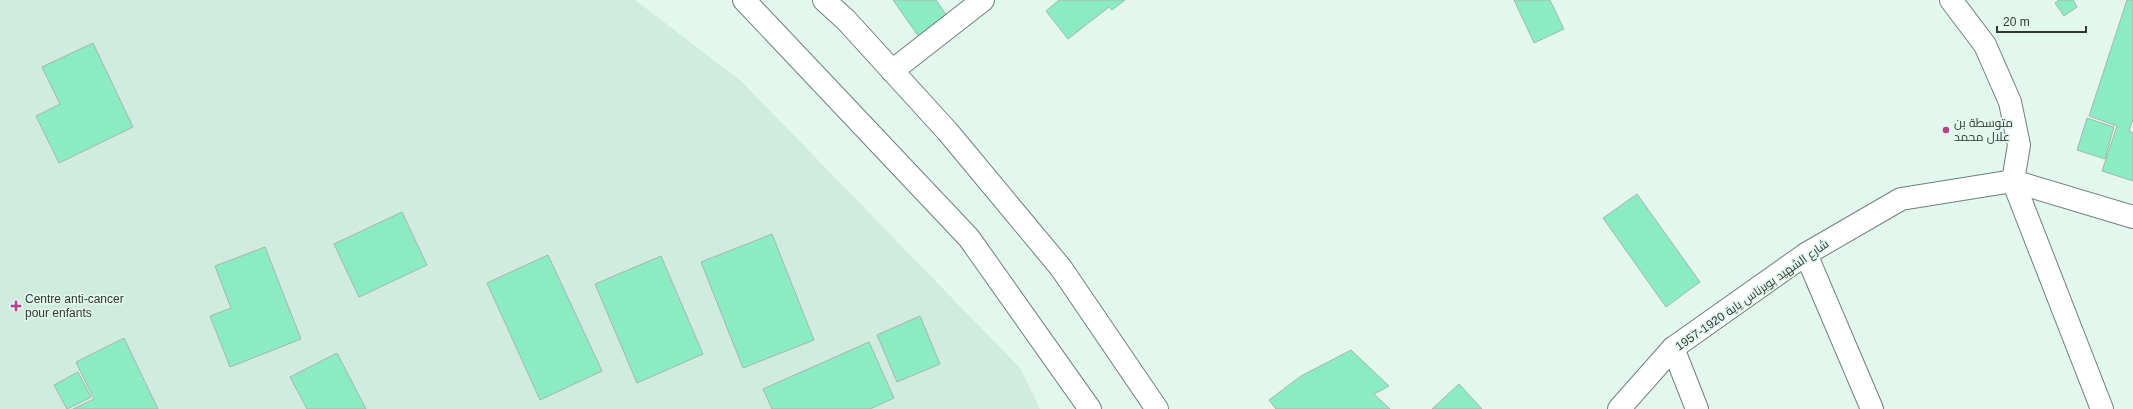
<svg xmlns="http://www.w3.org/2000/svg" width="2133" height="409" viewBox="0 0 2133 409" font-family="Arial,Cairo,sans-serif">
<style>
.built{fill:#d0ebdf}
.building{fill:#8becc4;stroke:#a4b7ae}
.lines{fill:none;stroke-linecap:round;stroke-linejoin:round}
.street-casing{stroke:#6f8178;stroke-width:24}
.highway-casing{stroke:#6f8178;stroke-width:24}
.street{stroke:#fff;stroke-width:22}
.highway{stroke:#fff;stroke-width:22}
.poi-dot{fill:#bc3f8e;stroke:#e2f7ed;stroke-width:1.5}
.labels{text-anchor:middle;stroke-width:3.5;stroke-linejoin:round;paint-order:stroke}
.poi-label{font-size:12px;fill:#303834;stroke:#e2f7ed;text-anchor:start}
.street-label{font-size:12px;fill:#303834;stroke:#e2f7ed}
</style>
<rect width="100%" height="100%" fill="#e2f7ed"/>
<!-- built -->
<path class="built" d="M0 0H635L741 81 1020 368 1040 409H0Z"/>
<!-- building -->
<g class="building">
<path d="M893 0H936L950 20 921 40Z"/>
<path d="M1059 0H1125L1112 10 1109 7 1068 39 1046 11Z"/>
<path d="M1514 0H1550L1564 29 1534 43Z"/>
<path d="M2059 0H2073L2077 7 2064 16 2055 3Z"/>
<path d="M2127 0H2133V119L2129 131 2133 133V181L2102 171 2117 126 2089 116Z"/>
<path d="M93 43 133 127 59 163 36 116 60 104 42 67Z"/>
<path d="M2087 118 2114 127 2105 159 2077 150Z"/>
<path d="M1637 194 1700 282 1666 307 1603 218Z"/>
<path d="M402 212 427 265 359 297 334 244Z"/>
<path d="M772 234 814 340 743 368 701 262Z"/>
<path d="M265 247 301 339 230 367 210 316 231 308 215 266Z"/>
<path d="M548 255 602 371 540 400 487 283Z"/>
<path d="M661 256 703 354 637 383 595 284Z"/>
<path d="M920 316 940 364 897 382 877 335Z"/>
<path d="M124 338 158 409H73L94 399 76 362Z"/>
<path d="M869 342 894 398 870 409H772L763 389Z"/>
<path d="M1351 350 1389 386 1374 394 1390 409H1276L1269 400 1301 376Z"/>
<path d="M337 353 366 409H307L290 377Z"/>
<path d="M78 372 91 397 67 409 54 385Z"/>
<path d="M1459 384 1482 409H1432Z"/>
</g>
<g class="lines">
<!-- street casing -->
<g class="street-casing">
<g id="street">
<path d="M1951 0 1985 45 2010 102 2019 145 2013 181 2102 409"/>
<path d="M892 71 983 0"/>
<path d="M1806 254 1872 409"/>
<path d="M1673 348 1697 409"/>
<path d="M1619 409 1673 348 1806 254 1901 199 2013 181 2133 217"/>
</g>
</g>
<!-- highway casing -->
<g class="highway-casing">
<g id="highway">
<path d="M744 0 969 238 1090 409"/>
<path d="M824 0 846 20 948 132 1061 268 1157 409"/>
</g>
</g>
<!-- street -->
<use href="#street" class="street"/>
<!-- highway -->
<use href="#highway" class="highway"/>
</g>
<!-- markers -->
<g class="poi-dot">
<circle cx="1946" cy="130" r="4"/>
<path d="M14 300h4v4h4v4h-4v4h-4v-4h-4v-4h4z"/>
</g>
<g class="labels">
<!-- poi labels -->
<g class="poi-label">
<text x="1954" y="127">متوسطة بن<tspan x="1954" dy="14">علال محمد</tspan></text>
<text x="25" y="303">Centre anti-cancer<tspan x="25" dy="14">pour enfants</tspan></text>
</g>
<!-- street labels -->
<g class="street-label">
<text transform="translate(1752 295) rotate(-35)" y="4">شارع الشهيد بوبرناس ياية 1920-1957</text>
</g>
</g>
<!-- scale -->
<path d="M1997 26v6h89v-6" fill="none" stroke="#303834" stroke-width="2"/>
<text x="2003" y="26" font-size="12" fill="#303834" stroke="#e2f7ed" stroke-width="3" paint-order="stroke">20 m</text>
</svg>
